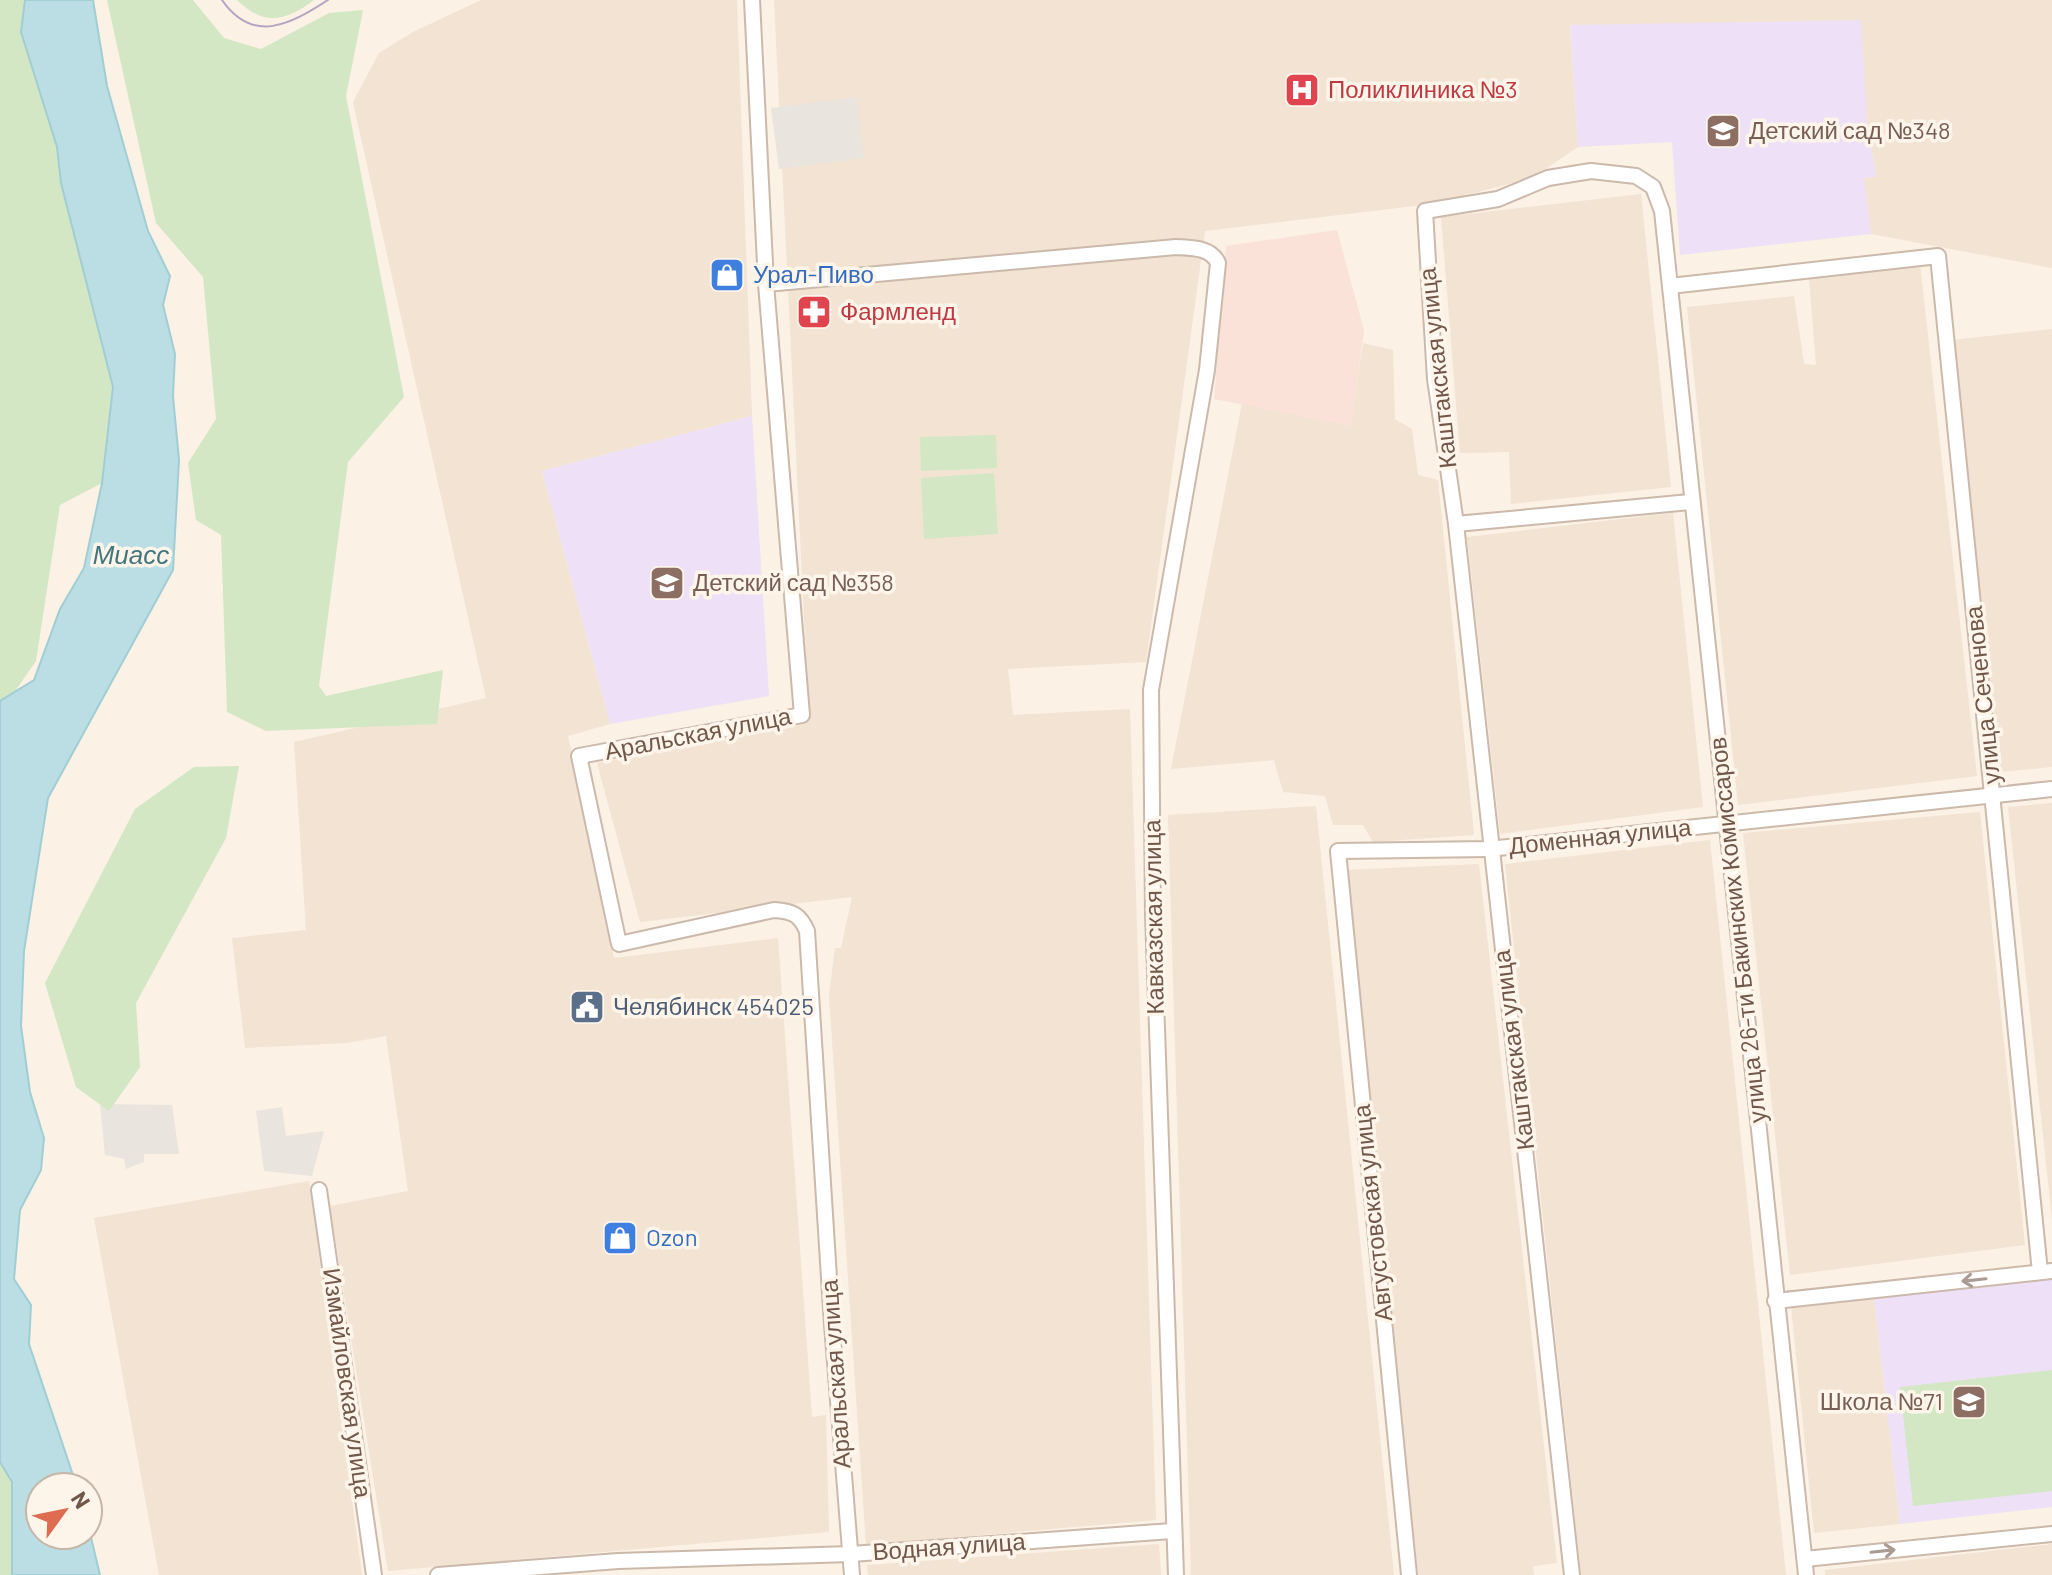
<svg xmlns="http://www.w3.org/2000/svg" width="2052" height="1575" viewBox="0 0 2052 1575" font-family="Barlow,sans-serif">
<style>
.residential{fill:#f2e3d3}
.commercial{fill:#fae2d8}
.industrial{fill:#eae4de}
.education{fill:#eee1f7}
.green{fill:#d3e7c4}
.water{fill:#badee3;stroke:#a1cdd4;stroke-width:2}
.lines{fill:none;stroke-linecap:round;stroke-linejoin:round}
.street-casing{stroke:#cbb9ab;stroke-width:18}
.street{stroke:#fff;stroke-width:14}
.tram{stroke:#b4a4c3;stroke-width:2}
.oneway{stroke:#aa9b93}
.labels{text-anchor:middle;stroke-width:7;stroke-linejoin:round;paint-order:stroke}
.health-label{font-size:24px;fill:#be3a42;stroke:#fef5ea;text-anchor:start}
.education-label{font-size:24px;fill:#785e54;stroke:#fef5ea;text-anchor:start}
.shop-label{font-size:24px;fill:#366cbe;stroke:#fef5ea;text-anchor:start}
.street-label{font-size:24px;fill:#71584b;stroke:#fef5ea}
.service-label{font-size:24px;fill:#4e5e75;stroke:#fef5ea;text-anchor:start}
.water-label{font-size:26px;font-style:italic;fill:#43757d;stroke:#fef5ea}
</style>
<rect width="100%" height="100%" fill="#fbf1e4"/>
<!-- residential -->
<g class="residential">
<path d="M481 0H737L752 416 542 471 610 724 568 736 614 958 778 938 812 1417 826 1415 829 1532 388 1571 330 1206 408 1191 386 1036 347 1043 245 1048 232 938 306 930 294 742 486 698 353 102 379 53 413 32Z"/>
<path d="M774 0H2052V268L1871 234 1863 178 1876 177 1867 120 1570 26 1578 147 1532 178 1431 204 1205 231 1146 662 1008 669 1013 715 1130 709 1156 1520 866 1545 829 996 835 948H841L852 897 640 922 597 763 809 721Z"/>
<path d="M1641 194 1671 487 1511 504 1509 452 1460 453 1441 217Z"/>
<path d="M1920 264 1977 776 1738 805 1687 307 1794 296 1804 364 1816 365 1809 277Z"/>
<path d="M2052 329V767L1999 772 1952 340Z"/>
<path d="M1363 343 1393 350 1395 419 1412 429 1418 475 1438 480 1474 835 1373 842 1363 825H1333L1325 796 1283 792 1274 760 1171 769 1243 398 1351 422Z"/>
<path d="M1673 513 1703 807 1500 834 1467 537Z"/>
<path d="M2052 803V1220L2008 807Z"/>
<path d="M1316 806 1394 1575H1191L1168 815Z"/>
<path d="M1980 812 2025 1245 1790 1275 1743 833Z"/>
<path d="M1710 840 1786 1575H1581L1505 864Z"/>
<path d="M1479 864 1557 1563 1533 1566 1534 1575H1418L1345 870Z"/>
<path d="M309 1181 362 1575H159L94 1218Z"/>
<path d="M1874 1297 1900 1524 1814 1533 1791 1306Z"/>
<path d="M1159 1544 1161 1575H868L867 1565Z"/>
<path d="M2052 1544V1575H1825V1570Z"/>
</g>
<!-- commercial -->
<path class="commercial" d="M1337 230 1364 330 1351 426 1214 399 1226 246Z"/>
<!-- industrial -->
<g class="industrial">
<path d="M857 97 864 158 779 169 771 108Z"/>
<path d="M100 1104 172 1105 179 1154H144V1162L126 1169 124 1159 105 1155Z"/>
<path d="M282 1107 286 1136 324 1131 312 1176 264 1171 256 1111Z"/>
</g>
<!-- education -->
<g class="education">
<path d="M1861 20 1867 120 1876 177 1864 178 1871 234 1680 255 1672 142 1578 147 1570 25Z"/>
<path d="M752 416 769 696 610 724 542 471Z"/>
<path d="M2052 1277V1507L1900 1524 1874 1297Z"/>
</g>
<!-- green -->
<g class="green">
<path d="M0 0H25L21 32 58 147 61 183 113 387 102 483 60 505 36 661 0 713Z"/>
<path d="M107 0H193L224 38 261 49 329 13 363 10 346 96 404 397 348 462 319 686 326 696 443 670 437 724 266 731 227 712 221 535 196 520 188 463 216 419 203 277 156 223Z"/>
<path d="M237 0H314C285 22 264 26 237 0Z"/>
<path d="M996 435 997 468 921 471 920 437Z"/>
<path d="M994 473 998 534 924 539 921 478Z"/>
<path d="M239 766 226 838 136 1003 140 1067 109 1111 76 1087 45 983 135 809 194 767Z"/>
<path d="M2052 1370V1491L1913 1506 1900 1387Z"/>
<path d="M0 1462 12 1482V1575H0Z"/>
</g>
<!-- water -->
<path class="water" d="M25 0H93L107 86 148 231 170 276 163 305 175 354 173 396 179 460 173 570 48 798 24 951 21 1026 30 1092 44 1138 41 1170 20 1210 14 1279 31 1305 29 1344 77 1487H40V1535H88V1525L100 1575H12V1482L0 1462V701L34 680 60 609 84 568 102 483 113 387 61 183 57 147 21 32Z"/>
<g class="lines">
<!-- street casing -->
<g class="street-casing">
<g id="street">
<path d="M752 0 766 284 802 715 579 756 619 944 774 910C793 911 800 915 807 931L832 1325 852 1575"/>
<path d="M766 284 1176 247C1191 248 1211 247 1218 263L1207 370 1151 690 1153 914 1176 1575"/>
<path d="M1670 286 1938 256 2040 1272"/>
<path d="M1456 524 1690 502"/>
<path d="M319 1190 374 1575"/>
<path d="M1775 1301 2052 1271"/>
<path d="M1805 1559 2052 1534"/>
<path d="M438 1575 618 1561 851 1554 1172 1531"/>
<path d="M1409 1575 1338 851 1489 849 2052 789"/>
<path d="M1572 1575 1456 524 1435 379 1425 211 1498 199 1548 178 1591 171 1636 176 1653 187 1662 211 1806 1575"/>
</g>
</g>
<!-- street -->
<use href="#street" class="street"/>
<!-- tram -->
<path class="tram" d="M222 0C253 45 291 24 328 0"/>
</g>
<!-- one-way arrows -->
<defs><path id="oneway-shaft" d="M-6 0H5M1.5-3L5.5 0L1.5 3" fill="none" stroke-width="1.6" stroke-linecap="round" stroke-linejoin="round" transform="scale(2)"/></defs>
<g class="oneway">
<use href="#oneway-shaft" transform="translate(1974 1280) rotate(174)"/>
<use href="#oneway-shaft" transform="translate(1883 1551) rotate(-6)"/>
</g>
<!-- icons -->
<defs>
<g id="hospital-square" transform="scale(1.8)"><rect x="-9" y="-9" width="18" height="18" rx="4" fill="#e0444e" stroke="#fef5ea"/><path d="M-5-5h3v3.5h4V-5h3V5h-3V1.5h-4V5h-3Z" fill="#fff"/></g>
<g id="school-square" transform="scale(1.8)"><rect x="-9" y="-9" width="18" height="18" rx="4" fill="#8d6e63" stroke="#fef5ea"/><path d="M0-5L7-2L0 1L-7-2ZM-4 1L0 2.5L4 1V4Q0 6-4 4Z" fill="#fff"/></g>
<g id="shop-square" transform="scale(1.8)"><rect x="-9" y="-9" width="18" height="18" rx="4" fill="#3f7fe0" stroke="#fef5ea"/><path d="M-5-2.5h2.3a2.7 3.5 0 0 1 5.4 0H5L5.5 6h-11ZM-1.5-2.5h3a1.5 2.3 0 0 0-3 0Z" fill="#fff"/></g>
<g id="pharmacy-square" transform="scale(1.8)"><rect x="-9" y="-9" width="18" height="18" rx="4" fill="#e0444e" stroke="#fef5ea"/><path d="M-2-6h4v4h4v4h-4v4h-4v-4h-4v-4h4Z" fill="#fff"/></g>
<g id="civic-square" transform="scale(1.8)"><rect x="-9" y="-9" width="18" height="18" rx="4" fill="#5c6f8a" stroke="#fef5ea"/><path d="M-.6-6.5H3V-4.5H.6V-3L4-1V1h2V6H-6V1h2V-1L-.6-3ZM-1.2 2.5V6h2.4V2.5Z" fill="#fff"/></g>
</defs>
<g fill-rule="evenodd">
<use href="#hospital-square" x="1302" y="90"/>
<use href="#school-square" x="1723" y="131"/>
<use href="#shop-square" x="727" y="275"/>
<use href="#pharmacy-square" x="814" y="312"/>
<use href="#school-square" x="667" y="583"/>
<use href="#civic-square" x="587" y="1007"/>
<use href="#shop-square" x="620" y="1238"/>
<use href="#school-square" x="1969" y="1402"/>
</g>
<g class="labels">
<!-- health labels -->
<g class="health-label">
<text x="1328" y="98">Поликлиника №3</text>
<text x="840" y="320">Фармленд</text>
</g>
<!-- education labels -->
<g class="education-label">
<text x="1749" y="139">Детский сад №348</text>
<text x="693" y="591">Детский сад №358</text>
<text x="1943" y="1410" text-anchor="end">Школа №71</text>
</g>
<!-- shop labels -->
<g class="shop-label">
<text x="753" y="283">Урал-Пиво</text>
<text x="646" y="1246">Ozon</text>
</g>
<!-- street labels -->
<g class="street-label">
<text transform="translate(1438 368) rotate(-96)" y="8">Каштакская улица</text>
<text transform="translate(1983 695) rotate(-96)" y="8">улица Сеченова</text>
<text transform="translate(698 734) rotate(-11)" y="8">Аральская улица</text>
<text transform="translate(1600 837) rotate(-6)" y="8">Доменная улица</text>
<text transform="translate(1154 917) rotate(-91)" y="8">Кавказская улица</text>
<text transform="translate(1738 930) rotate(-96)" y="8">улица 26-ти Бакинских Комиссаров</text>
<text transform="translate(1514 1050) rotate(-97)" y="8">Каштакская улица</text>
<text transform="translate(1373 1213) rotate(-96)" y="8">Августовская улица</text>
<text transform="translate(836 1374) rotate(-94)" y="8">Аральская улица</text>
<text transform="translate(347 1383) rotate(82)" y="8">Измайловская улица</text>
<text transform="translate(949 1547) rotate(-4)" y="8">Водная улица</text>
</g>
<!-- service labels -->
<g class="service-label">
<text x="613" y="1015">Челябинск 454025</text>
</g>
<!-- water labels -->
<g class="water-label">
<text x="131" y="564">Миасс</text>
</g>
</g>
<!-- north arrow -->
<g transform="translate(64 1511) rotate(57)"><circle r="38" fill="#fef5ea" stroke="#c6b6aa" stroke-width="2"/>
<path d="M0-6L14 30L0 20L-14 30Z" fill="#dd6c50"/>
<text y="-12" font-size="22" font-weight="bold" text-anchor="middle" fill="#71584b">N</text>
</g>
</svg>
